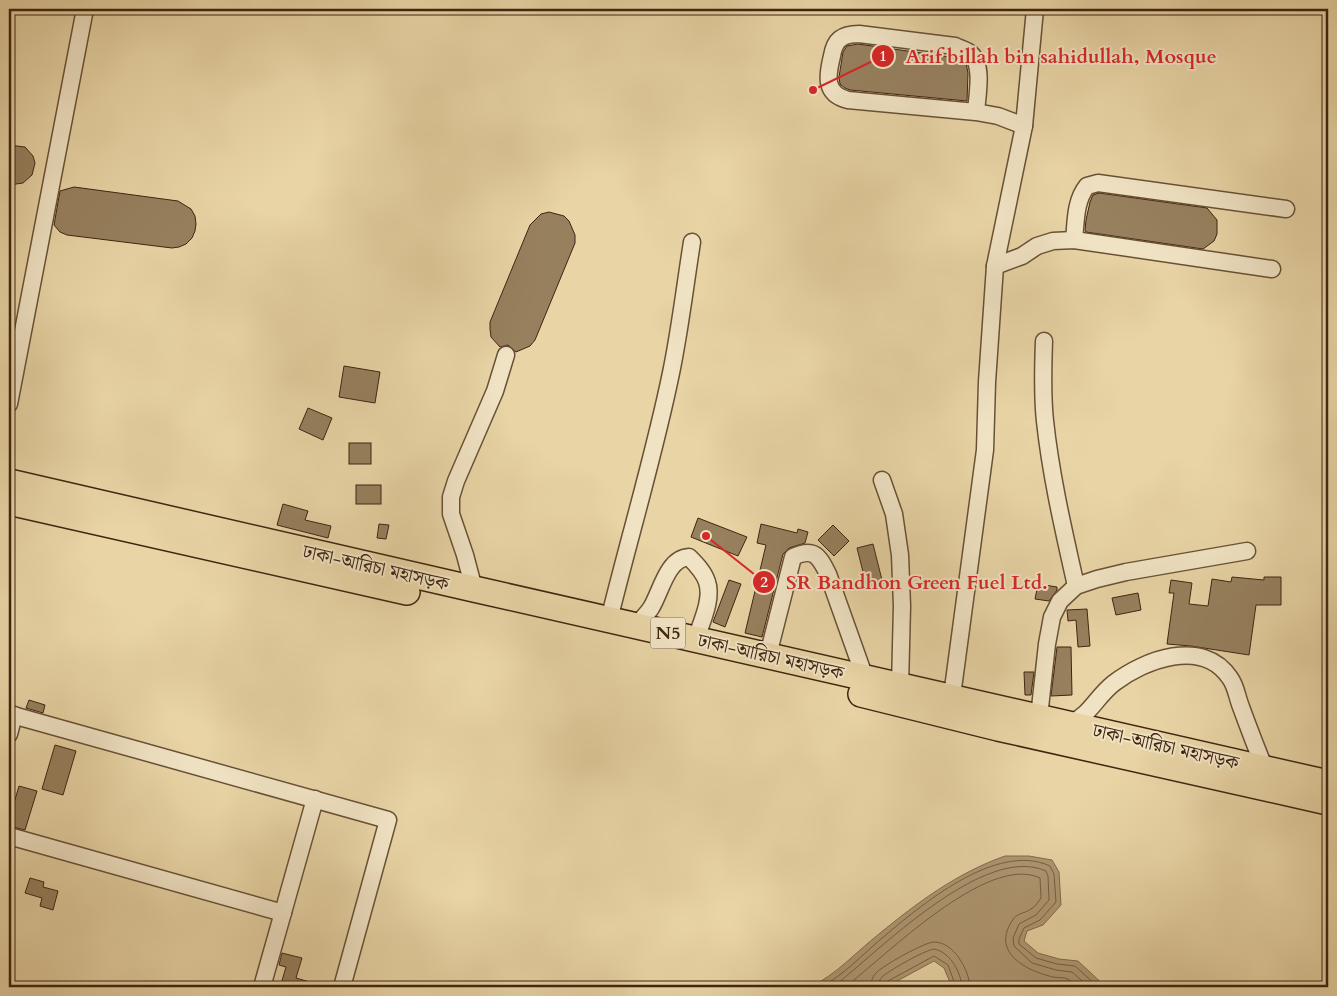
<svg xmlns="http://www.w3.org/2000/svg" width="1337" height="996" viewBox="0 0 1337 996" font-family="Cardo,'Noto Serif Bengali',serif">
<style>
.water{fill:#af9873;stroke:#826a4c}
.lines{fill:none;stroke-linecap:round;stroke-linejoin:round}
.shore{stroke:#775e42;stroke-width:1}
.building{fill:#97805e;stroke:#3f2511}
.minor-casing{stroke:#695136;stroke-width:19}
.highway-casing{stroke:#3f2511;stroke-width:28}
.minor{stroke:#f0e3c4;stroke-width:16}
.highway{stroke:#e8d4a5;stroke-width:25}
.labels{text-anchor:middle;stroke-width:4;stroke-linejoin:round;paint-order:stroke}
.shield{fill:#f0e3c4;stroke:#745e47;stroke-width:1}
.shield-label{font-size:18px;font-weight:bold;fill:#3f2511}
.street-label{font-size:19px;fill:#3f2511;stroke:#f0e3c4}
.leader{fill:none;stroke:#d62828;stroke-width:2}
.callout-dot{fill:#d62828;stroke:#f0e3c4;stroke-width:2}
.mark-label{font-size:15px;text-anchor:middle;font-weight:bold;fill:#fff}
.callout-label{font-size:20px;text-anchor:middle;font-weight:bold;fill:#d62828;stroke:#f0e3c4;stroke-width:4;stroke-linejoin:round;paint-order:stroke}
</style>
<rect width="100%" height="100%" fill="#e8d4a5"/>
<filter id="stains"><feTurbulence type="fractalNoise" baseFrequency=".004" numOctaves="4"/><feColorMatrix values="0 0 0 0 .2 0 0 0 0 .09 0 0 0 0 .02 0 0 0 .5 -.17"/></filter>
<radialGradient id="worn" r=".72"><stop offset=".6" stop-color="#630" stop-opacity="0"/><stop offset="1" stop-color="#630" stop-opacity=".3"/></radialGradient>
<!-- water -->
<path class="water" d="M1005 856H1029L1052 860 1059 872 1061 905 1043 925 1027 931 1024 941 1038 953 1059 959 1078 961 1106 987H952L944 968 934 961 886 987H810C836 975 856 952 879 934 918 902 957 873 1005 856Z"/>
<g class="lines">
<!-- shore -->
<g class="shore">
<path d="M821 987C844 975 862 955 881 939 920 906 996 841 1050 866L1054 874 1056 902 1040 920 1024 928 1019 939V944L1036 958 1057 964 1075 966 1098 987"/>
<path d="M833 987C878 952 984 843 1046 871L1048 876 1049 900 1036 915 1019 924 1013 938 1014 946 1032 963 1056 970 1072 972 1089 987"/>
<path d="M845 987C885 957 987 853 1040 878L1041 898C1039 901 1035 907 1031 909 1024 914 1016 913 1012 921 991 953 1027 971 1053 977 1058 978 1064 977 1068 979 1071 981 1075 985 1077 987"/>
<path d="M871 987C871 982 872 977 876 973 882 966 925 942 934 942 954 942 969 970 970 987"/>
<path d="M879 987C879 983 879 979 883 976 892 969 923 951 934 949 950 952 961 972 962 987"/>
<path d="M885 987 888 981 934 956 948 965 956 987"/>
</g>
</g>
<!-- building -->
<g class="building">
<path d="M858 44 957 58 962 60 966 63 968 73 967 101 850 90 845 88 840 84 839 77 843 52 847 46Z"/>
<path d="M9 145 25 147 33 156 35 163 32 175 23 183 9 185Z"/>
<path d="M74 187 178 201 191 209 195 216 196 224 195 231 192 238 186 244 179 247 172 248 67 235 60 232 54 225 60 191Z"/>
<path d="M1099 193 1207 208 1217 220V234L1214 241 1203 249 1086 232 1085 230 1086 220 1090 202 1093 195Z"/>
<path d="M549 212 564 216 569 221 575 235V243L535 340 530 346 516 352 508 345 500 347 491 337 490 329V322L530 225 541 214Z"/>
<path d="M344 366 380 372 375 403 339 397Z"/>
<path d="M308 408 332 418 323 440 299 429Z"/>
<rect x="349" y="443" width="22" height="21"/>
<rect x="356" y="485" width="25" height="19"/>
<path d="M283 504 308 511 305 520 331 526 328 538 277 525Z"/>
<path d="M698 518 747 537 738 556 691 537Z"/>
<path d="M379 524 389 525 386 539 377 538Z"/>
<path d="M761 524 797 533 798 529 808 532 805 543 789 548 783 554 762 637 745 633 766 545 757 543Z"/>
<path d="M833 525 849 541 834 556 818 540Z"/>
<path d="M873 544 883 584 867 588 857 548Z"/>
<path d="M1232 577 1264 580V577H1281V605H1256L1249 655 1191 646 1167 644 1174 593H1169L1171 580 1192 583 1189 604 1208 606 1212 579 1231 582Z"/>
<path d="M729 580 741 584 725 627 713 622Z"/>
<path d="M1038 584 1057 587V590L1049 601 1035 599Z"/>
<path d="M1138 593 1141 610 1116 615 1112 598Z"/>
<path d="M1087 609 1090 646 1078 647 1076 620 1068 621 1067 610Z"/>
<path d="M1057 647H1071L1072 695 1051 696Z"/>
<path d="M1024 672H1034L1031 695H1025Z"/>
<path d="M29 700 45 705 43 713 26 708Z"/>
<path d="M55 745 76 751 63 795 42 789Z"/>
<path d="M19 786 37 791 25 830 9 826V820Z"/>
<path d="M30 878 44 882 43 887 58 891 53 910 40 906 42 898 25 893Z"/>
<path d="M282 953 302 958 296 978 320 985 319 987H292L281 984 286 967 279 965Z"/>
</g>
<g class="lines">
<!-- minor casing -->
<g class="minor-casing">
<g id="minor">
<path d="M976 112C977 96 984 64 970 53 966 50 959 48 955 46L859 34C853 34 845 35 840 39 835 43 833 50 832 56 827 76 824 94 848 100L976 112 998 116 1024 126"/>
<path d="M1074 240C1076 221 1075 201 1087 186L1098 183 1286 209"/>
<path d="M995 266 1022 256 1037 246 1053 241 1074 240 1272 269"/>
<path d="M1044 341C1043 368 1042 394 1045 421 1051 477 1064 532 1076 586"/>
<path d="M9 404 85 9"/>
<path d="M882 480 894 514 900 555 902 606 900 686"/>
<path d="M474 589 465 555 451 514V497L456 481 495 391 506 355"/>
<path d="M609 620C629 538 654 456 671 373 680 330 685 286 692 242"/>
<path d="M636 626C641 620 647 614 651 608 661 592 667 558 689 557 696 564 704 572 707 582 713 599 701 623 696 639"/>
<path d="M768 655 793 557C814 547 819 556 828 574L865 678"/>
<path d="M952 696 985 450 987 382 995 266 1024 126 1035 9"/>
<path d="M9 714 388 820 342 987"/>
<path d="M1039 717 1047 644 1052 617 1060 601 1076 586 1097 579 1126 572 1247 551"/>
<path d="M1070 724C1091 714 1096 697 1114 683 1144 660 1203 637 1230 678 1236 686 1237 697 1241 707 1248 726 1255 745 1263 764L1274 769"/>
<path d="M9 734 14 715"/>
<path d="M9 836 283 913"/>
<path d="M262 987 315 799"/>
</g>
</g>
<!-- highway casing -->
<g class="highway-casing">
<g id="highway">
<path d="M9 482 474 589 1328 783"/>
<path d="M9 502 407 592"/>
<path d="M861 694 998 728 1328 802"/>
</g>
</g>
<!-- minor -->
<use href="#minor" class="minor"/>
<!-- highway -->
<use href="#highway" class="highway"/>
</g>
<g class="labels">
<!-- shield labels -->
<rect class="shield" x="650.5" y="617.5" width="35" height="31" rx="4"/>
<g class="shield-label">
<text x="668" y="639">N5</text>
</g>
<!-- street labels -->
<g class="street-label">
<text transform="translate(376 567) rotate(13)" y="7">ঢাকা-আরিচা মহাসড়ক</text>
<text transform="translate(771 656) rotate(13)" y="7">ঢাকা-আরিচা মহাসড়ক</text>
<text transform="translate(1166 746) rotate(13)" y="7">ঢাকা-আরিচা মহাসড়ক</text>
</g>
</g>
<!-- callouts -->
<path class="leader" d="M813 90L883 56M706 536L764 582"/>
<g class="callout-dot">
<circle cx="813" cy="90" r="5"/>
<circle cx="706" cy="536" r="5"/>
<circle cx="883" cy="56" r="12"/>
<circle cx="764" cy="582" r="12"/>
</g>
<g class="mark-label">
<text x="883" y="61">1</text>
<text x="764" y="587">2</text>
</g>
<g class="callout-label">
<text x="1061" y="63">Arif billah bin sahidullah, Mosque</text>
<text x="917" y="589">SR Bandhon Green Fuel Ltd.</text>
</g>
<!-- margin -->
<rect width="1337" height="996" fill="none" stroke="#e8d4a5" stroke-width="30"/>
<rect x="10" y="10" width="1317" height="976" fill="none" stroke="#3f2511" stroke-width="2.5"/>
<rect x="15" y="15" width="1307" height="966" fill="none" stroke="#3f2511"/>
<rect width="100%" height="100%" filter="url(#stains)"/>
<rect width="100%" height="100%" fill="url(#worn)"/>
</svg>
